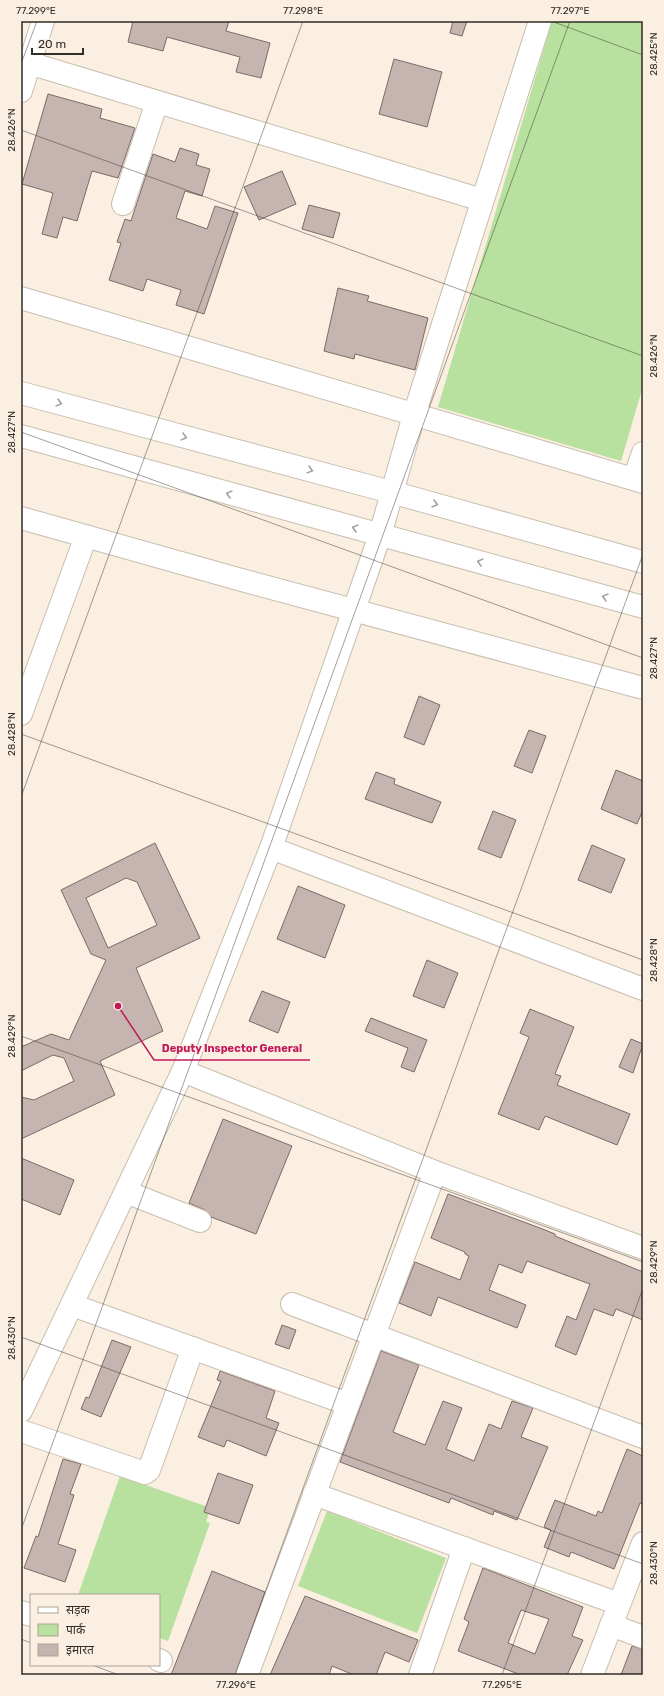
<svg xmlns="http://www.w3.org/2000/svg" width="664" height="1696" viewBox="0 0 664 1696" font-family="Rubik,'Noto Sans Devanagari',sans-serif">
<style>
.green{fill:#b8e09f}
.building{fill:#c6b4b0;stroke:#7b6b67;fill-rule:evenodd}
.lines{fill:none;stroke-linecap:round;stroke-linejoin:round}
.minor-casing{stroke:#c8beb0;stroke-width:24}
.major-casing{stroke:#c8beb0;stroke-width:24}
.minor{stroke:#fff;stroke-width:22}
.major{stroke:#fff;stroke-width:22}
.oneway{stroke:#a2a09e}
.ticks{fill:none;stroke:#312d27;stroke-width:1;stroke-opacity:0.45}
.leader{fill:none;stroke:#c2185b;stroke-width:1.5}
.callout-dot{fill:#c2185b;stroke:#faefe1;stroke-width:1.5}
.callout-label{font-size:11px;text-anchor:middle;font-weight:bold;fill:#c2185b;stroke:#faefe1;stroke-width:3;stroke-linejoin:round;paint-order:stroke}
.neatline{fill:none;stroke:#312d27;stroke-width:1.5}
.ticks-label{font-size:10px;text-anchor:middle;fill:#312d27}
</style>
<rect width="100%" height="100%" fill="#faefe1"/>
<!-- green -->
<g class="green">
<path d="M552 21H643V386L621 461 438 407Z"/>
<path d="M120 1476 211 1508 206 1522 210 1523 168 1641 159 1638V1595H78Z"/>
<path d="M327 1511 446 1558 417 1633 298 1586Z"/>
</g>
<!-- building -->
<g class="building">
<path d="M133 21H229L226 31 270 43 261 78 236 72 240 57 167 37 163 51 128 42Z"/>
<path d="M453 21H467L462 36 450 33Z"/>
<path d="M394 59 442 72 427 127 379 114Z"/>
<path d="M48 94 102 109 100 118 135 128 118 178 92 171 77 221 63 217 57 238 42 234 53 193 22 184Z"/>
<path d="M180 148 199 154 196 165 210 169 202 196 185 191 176 218 207 229 215 206 238 213 204 314 176 305 181 290 147 279 143 291 109 280 121 243 117 242 125 219 131 221 153 154 175 162Z"/>
<path d="M282 171 296 204 259 220 244 187Z"/>
<path d="M309 205 340 213 333 238 302 229Z"/>
<path d="M338 288 369 296 367 301 428 318 415 370 355 354 354 359 324 351Z"/>
<path d="M419 696 440 705 424 745 404 737Z"/>
<path d="M529 730 546 736 532 773 514 766Z"/>
<path d="M616 770 643 781V810L637 824 601 809Z"/>
<path d="M376 772 395 779 394 784 441 802 432 823 365 799Z"/>
<path d="M493 811 516 820 501 858 478 849Z"/>
<path d="M155 843 200 938 136 968 163 1031 100 1061 115 1095 21 1139V1097L34 1100 74 1081 64 1058 53 1055 21 1071V1047L51 1034 69 1040 106 960 91 954 61 890ZM126 878 137 882 157 925 108 948 86 898Z"/>
<path d="M592 845 625 859 611 893 578 880Z"/>
<path d="M298 886 345 905 325 958 277 939Z"/>
<path d="M427 960 458 973 444 1008 413 996Z"/>
<path d="M262 991 290 1002 278 1033 249 1021Z"/>
<path d="M530 1009 574 1027 555 1074 561 1076 557 1085 630 1114 617 1145 545 1116 539 1130 498 1114 529 1037 520 1033Z"/>
<path d="M371 1018 427 1040 414 1072 401 1067 408 1048 365 1031Z"/>
<path d="M631 1039 643 1044 633 1073 619 1067Z"/>
<path d="M223 1119 292 1146 256 1234 211 1217 205 1210 189 1203Z"/>
<path d="M21 1158 74 1180 60 1215 21 1199Z"/>
<path d="M448 1194 540 1228 555 1234V1236L643 1272V1320L616 1309 613 1316 594 1309 576 1355 555 1346 567 1316 576 1320 590 1284 527 1261 522 1273 499 1264 489 1290 526 1305 517 1328 438 1297 431 1316 399 1303 415 1262 460 1280 469 1256 465 1254V1252L431 1238Z"/>
<path d="M282 1325 296 1330 289 1349 275 1344Z"/>
<path d="M112 1340 131 1347 101 1417 81 1409 86 1397 89 1398Z"/>
<path d="M381 1351 419 1365 393 1432 425 1445 443 1401 462 1408 446 1449 474 1461 489 1424 501 1429 512 1401 533 1408 521 1437 548 1447 517 1520 494 1511 493 1515 451 1498 449 1503 340 1462Z"/>
<path d="M220 1371 275 1391 266 1418 279 1423 266 1456 227 1440 224 1447 198 1437 221 1381 217 1380Z"/>
<path d="M627 1449 643 1456V1504L640 1503 614 1569 571 1552 569 1557 544 1547 551 1530 544 1527 555 1500 596 1516 598 1511 602 1513Z"/>
<path d="M63 1459 81 1464 70 1494 74 1495 58 1544 76 1550 65 1582 24 1568 36 1536 38 1537Z"/>
<path d="M218 1473 253 1485 239 1524 204 1512Z"/>
<path d="M483 1568 583 1607 572 1636 583 1640 567 1675H521L458 1651 469 1622 464 1619ZM521 1610 549 1619 535 1654 508 1643Z"/>
<path d="M212 1571 265 1592 235 1675H171Z"/>
<path d="M305 1596 418 1640 409 1662 385 1652 376 1675H354L332 1666 329 1675H270Z"/>
<path d="M632 1646 643 1649V1675H621Z"/>
</g>
<g class="lines">
<!-- minor casing -->
<g class="minor-casing">
<g id="minor">
<path d="M29 63 482 200"/>
<path d="M21 91 43 21"/>
<path d="M123 204 157 102"/>
<path d="M21 298 643 482"/>
<path d="M634 479 643 453"/>
<path d="M21 518 238 579 643 688"/>
<path d="M21 714 86 536"/>
<path d="M271 848 643 989"/>
<path d="M183 1071 435 1172 643 1248"/>
<path d="M126 1192 200 1221"/>
<path d="M292 1304 643 1437"/>
<path d="M72 1305 348 1404"/>
<path d="M21 1411 183 1071 271 848 380 535 414 415 540 21"/>
<path d="M21 1431 145 1473 149 1470 193 1348"/>
<path d="M314 1494 619 1604"/>
<path d="M21 1612 31 1615"/>
<path d="M611 1625 643 1637"/>
<path d="M159 1660 161 1661"/>
<path d="M247 1675 435 1172"/>
<path d="M420 1675 464 1548"/>
<path d="M592 1675 643 1543"/>
</g>
</g>
<!-- major casing -->
<g class="major-casing">
<g id="major">
<path d="M21 393 391 492 643 562"/>
<path d="M21 436 643 607"/>
</g>
</g>
<!-- minor -->
<use href="#minor" class="minor"/>
<!-- major -->
<use href="#major" class="major"/>
</g>
<!-- one-way arrows -->
<defs><path id="oneway-chevron" d="M-2-3.5L2.5 0L-2 3.5" fill="none" stroke-width="1.6" stroke-linecap="round" stroke-linejoin="round"/></defs>
<g class="oneway">
<use href="#oneway-chevron" transform="translate(59 403) rotate(15)"/>
<use href="#oneway-chevron" transform="translate(184 437) rotate(15)"/>
<use href="#oneway-chevron" transform="translate(310 470) rotate(15)"/>
<use href="#oneway-chevron" transform="translate(229 494) rotate(-165)"/>
<use href="#oneway-chevron" transform="translate(435 504) rotate(16)"/>
<use href="#oneway-chevron" transform="translate(355 528) rotate(-165)"/>
<use href="#oneway-chevron" transform="translate(480 562) rotate(-165)"/>
<use href="#oneway-chevron" transform="translate(605 597) rotate(-165)"/>
</g>
<!-- ticks -->
<path class="ticks" d="M551 21 643 55M21 64 37 21M21 130 643 356M21 432 643 658M21 734 643 960M21 797 303 21M21 1036 643 1262M21 1337 643 1564M21 1530 570 21M21 1639 31 1643M92 1665 119 1675M235 1675 643 554M502 1675 643 1288"/>
<!-- callouts -->
<path class="leader" d="M118 1006L154 1060H310"/>
<circle class="callout-dot" cx="118" cy="1006" r="4"/>
<g class="callout-label">
<text x="232" y="1052">Deputy Inspector General</text>
</g>
<!-- border -->
<rect width="664" height="1696" fill="none" stroke="#faefe1" stroke-width="44"/>
<!-- legend -->
<rect x="30" y="1594" width="130" height="72" fill="#faefe1" stroke="#aaa197"/>
<rect x="38" y="1607" width="20" height="6" fill="#ffffff" stroke="#aaa197"/>
<text x="66" y="1614" font-size="12" fill="#312d27">सड़क</text>
<rect x="38" y="1624" width="20" height="12" fill="#b8e09f" stroke="#aaa197"/>
<text x="66" y="1634" font-size="12" fill="#312d27">पार्क</text>
<rect x="38" y="1644" width="20" height="12" fill="#c6b4b0" stroke="#aaa197"/>
<text x="66" y="1654" font-size="12" fill="#312d27">इमारत</text>
<!-- scale -->
<path d="M32 48v6h51v-6" fill="none" stroke="#312d27" stroke-width="2"/>
<text x="38" y="48" font-size="12" fill="#312d27" stroke="#faefe1" stroke-width="3" paint-order="stroke">20 m</text>
<rect x="22" y="22" width="620" height="1652" class="neatline"/>
<g class="ticks-label">
<text x="36" y="14">77.299°E</text>
<text x="303" y="14">77.298°E</text>
<text x="570" y="14">77.297°E</text>
<text transform="translate(653 54) rotate(-90)" y="4">28.425°N</text>
<text transform="translate(11 130) rotate(-90)" y="4">28.426°N</text>
<text transform="translate(653 356) rotate(-90)" y="4">28.426°N</text>
<text transform="translate(11 432) rotate(-90)" y="4">28.427°N</text>
<text transform="translate(653 658) rotate(-90)" y="4">28.427°N</text>
<text transform="translate(11 734) rotate(-90)" y="4">28.428°N</text>
<text transform="translate(653 960) rotate(-90)" y="4">28.428°N</text>
<text transform="translate(11 1036) rotate(-90)" y="4">28.429°N</text>
<text transform="translate(653 1262) rotate(-90)" y="4">28.429°N</text>
<text transform="translate(11 1338) rotate(-90)" y="4">28.430°N</text>
<text transform="translate(653 1563) rotate(-90)" y="4">28.430°N</text>
<text x="236" y="1688">77.296°E</text>
<text x="502" y="1688">77.295°E</text>
</g>
</svg>
